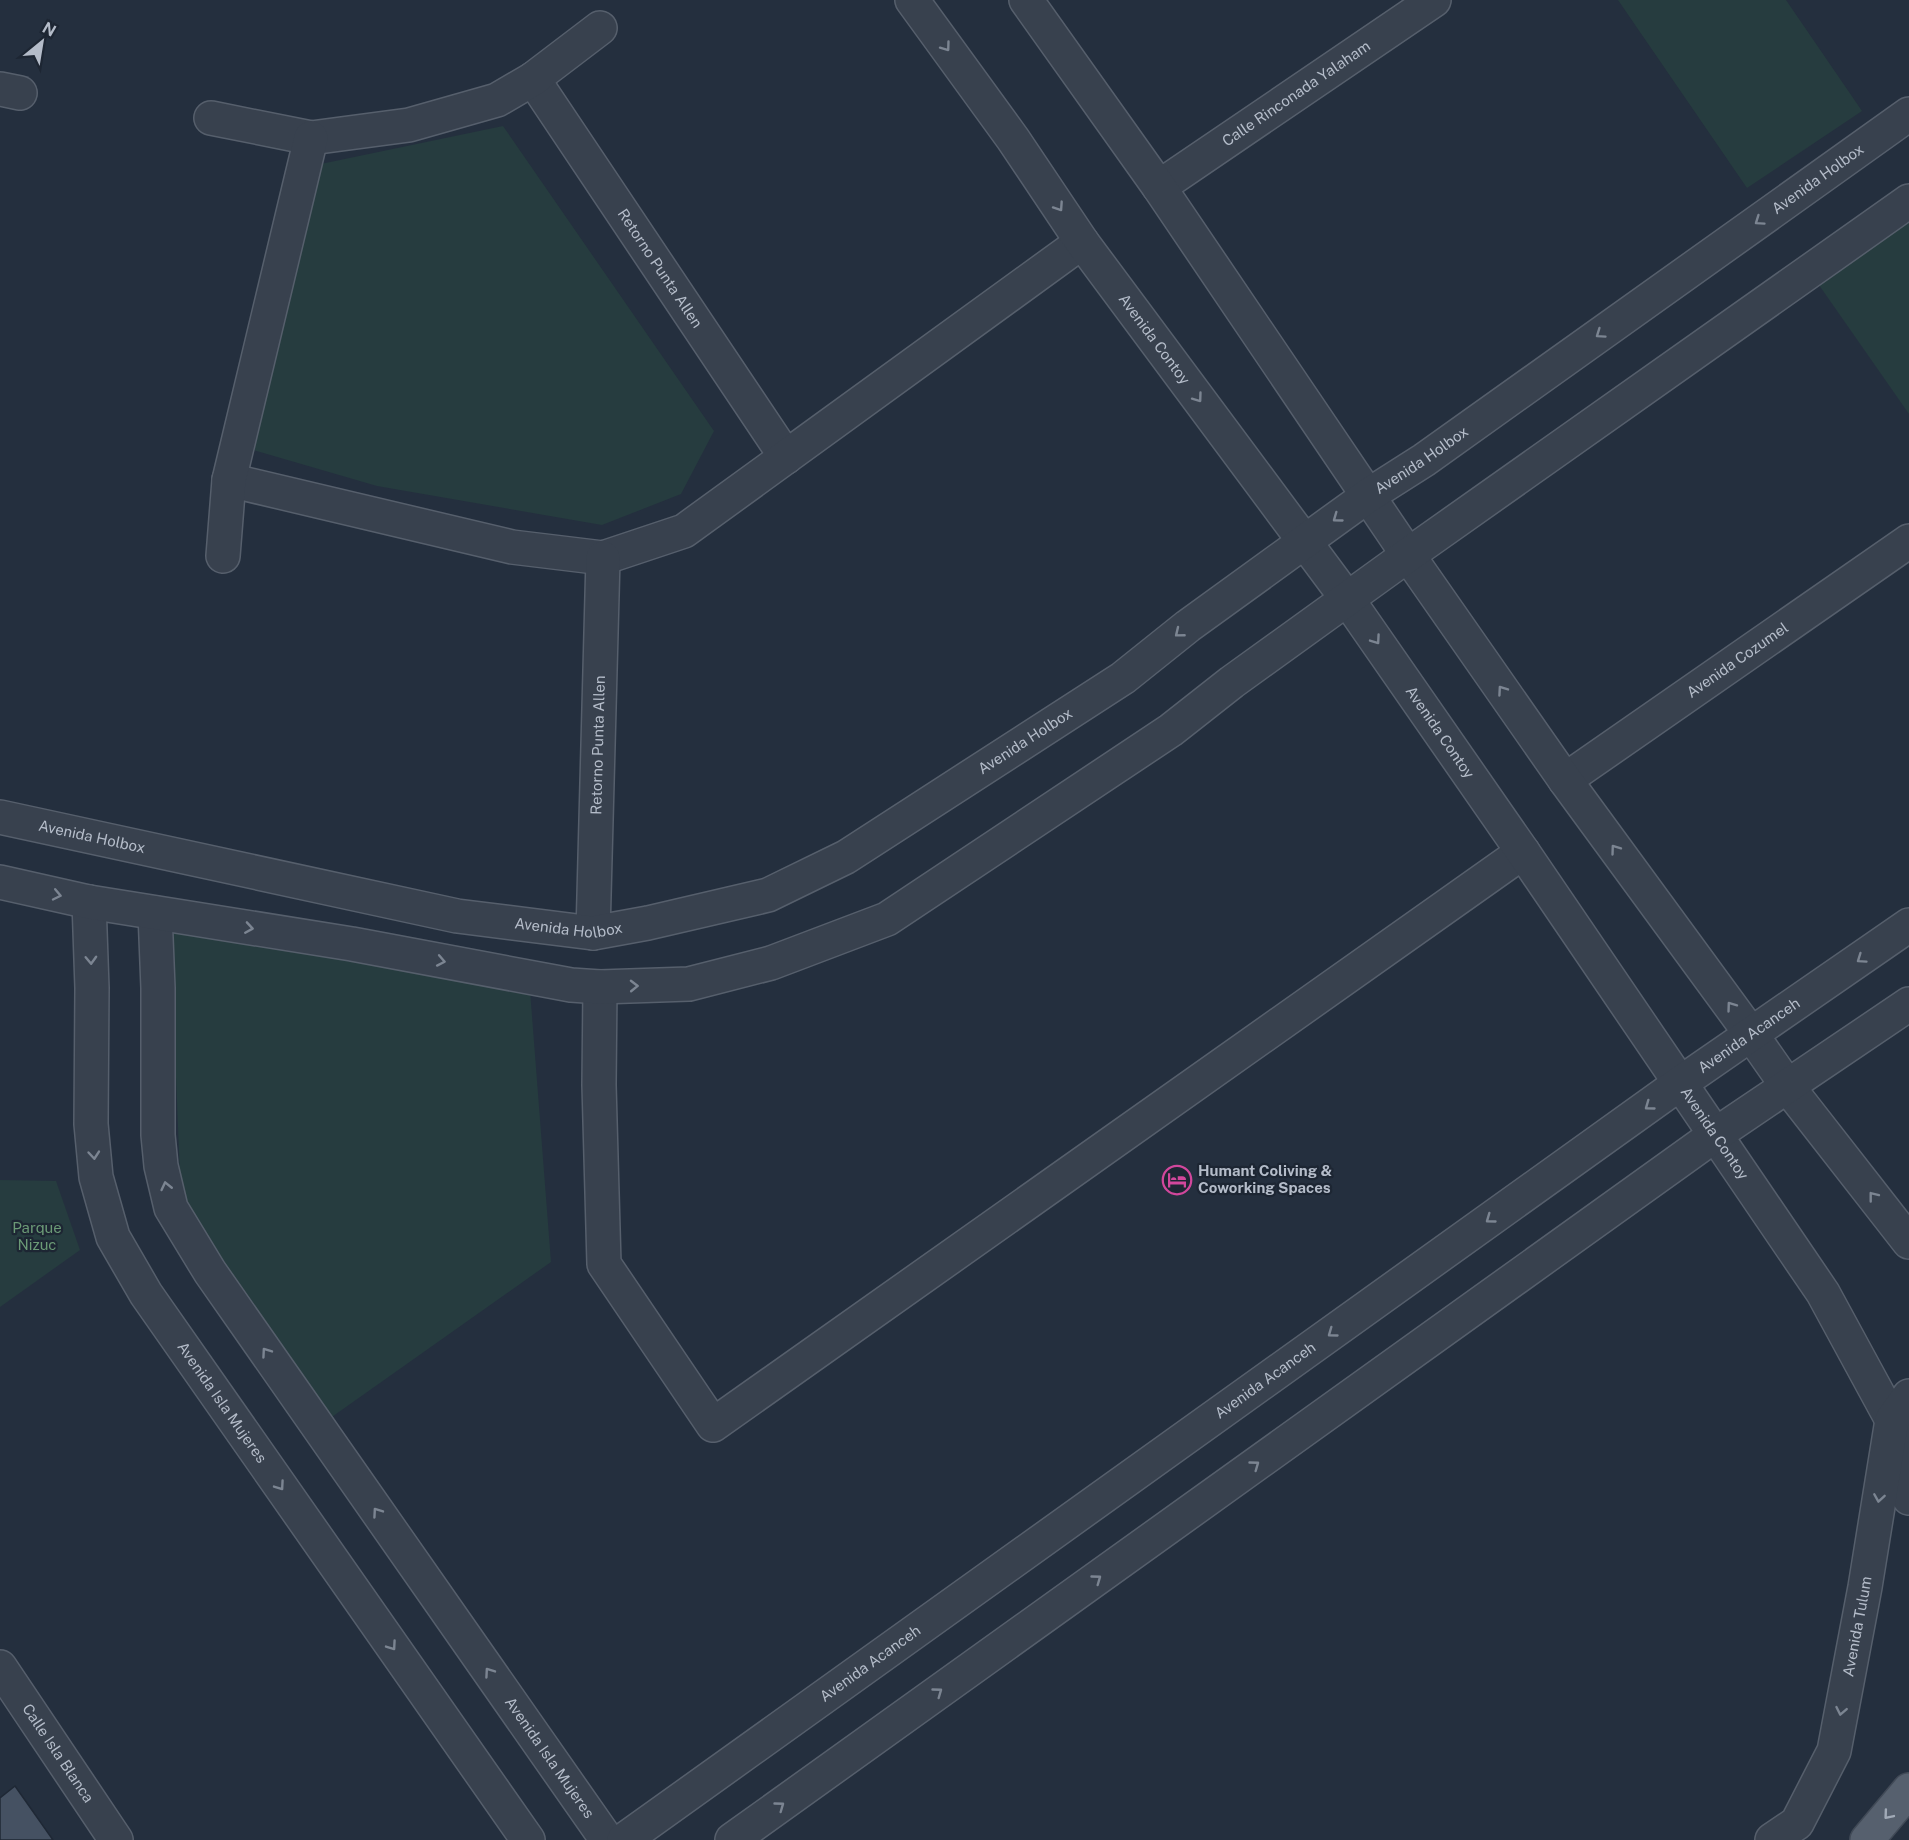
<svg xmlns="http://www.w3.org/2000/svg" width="1909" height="1840" viewBox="0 0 1909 1840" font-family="'Public Sans',sans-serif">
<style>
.green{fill:#263c3f}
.building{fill:#455162;stroke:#1f2835;stroke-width:1.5}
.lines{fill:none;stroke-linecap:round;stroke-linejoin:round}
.minor-casing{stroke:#565f6c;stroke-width:36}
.tertiary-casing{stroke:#565f6c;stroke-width:36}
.primary-casing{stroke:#414a57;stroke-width:36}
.minor{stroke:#38414e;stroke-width:33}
.tertiary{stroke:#38414e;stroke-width:33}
.primary{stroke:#56606e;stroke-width:33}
.oneway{stroke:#7c8592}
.oneway2{stroke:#a1aab7}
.labels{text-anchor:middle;stroke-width:4.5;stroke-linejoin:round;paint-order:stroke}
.street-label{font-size:15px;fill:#b4bcc9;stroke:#1d2633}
.poi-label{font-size:15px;font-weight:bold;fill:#b4bcc9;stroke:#1d2633;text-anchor:start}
.park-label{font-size:15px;fill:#6b9a76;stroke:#1d2633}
</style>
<rect width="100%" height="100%" fill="#242f3e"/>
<!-- green -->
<g class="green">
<path d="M1618 0H1786L1862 111 1747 188Z"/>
<path d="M503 126 714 431 681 494 602 525 377 486 253 450 316 165Z"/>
<path d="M1909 209V414L1812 275Z"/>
<path d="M170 929 530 990 551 1262 329 1419 181 1201Z"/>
<path d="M0 1180 56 1181 80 1250 0 1307Z"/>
</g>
<!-- building -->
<path class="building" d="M15 1786 53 1840H0V1798Z"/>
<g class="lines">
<!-- minor casing -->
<g class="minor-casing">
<g id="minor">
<path id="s1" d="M533 79 786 457"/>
<path d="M0 89 20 93"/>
<path d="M211 118 311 138 409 125 497 100 533 79 600 28"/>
<path id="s2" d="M1159 187 1434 0"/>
<path d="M229 480 512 547 603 558 684 531 1082 242"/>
<path d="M223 556 229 480 311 138"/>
<path id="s3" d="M1565 780 1909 541"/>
<path id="s4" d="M89 902 92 988 91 1124 96 1177 113 1237 146 1294 528 1840"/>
<path id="s5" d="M155 913 158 988V1135L161 1166 171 1208 210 1272 607 1840"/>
<path id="s6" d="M593 933 603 558"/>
<path d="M600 987 599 1085 604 1264 713 1425 1523 852"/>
<path id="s7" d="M0 1667 116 1840"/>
</g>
</g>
<!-- tertiary casing -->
<g class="tertiary-casing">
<g id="tertiary">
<path id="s8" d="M912 0 1013 139 1082 242 1348 600 1523 852 1823 1293 1892 1420 1909 1498"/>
<path d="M1026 0 1159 187 1408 555 1565 780 1751 1034 1788 1087 1909 1242"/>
<path id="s9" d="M0 817 457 916 593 933 648 923 768 895 846 857 1123 678 1188 626 1304 542 1369 495 1424 460 1909 114"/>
<path d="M0 882 89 902 352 944 571 985 600 987 689 984 771 963 887 919 1171 730 1232 682 1408 555 1909 201"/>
<path id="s10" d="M624 1840 1679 1084 1909 925"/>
<path d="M732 1840 1715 1135 1909 1004"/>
<path id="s11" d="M1772 1840 1797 1823 1834 1751 1865 1587 1892 1420 1909 1396"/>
</g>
</g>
<!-- primary casing -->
<g class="primary-casing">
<path id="primary" d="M1867 1840 1909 1790"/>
</g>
<!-- minor -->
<use href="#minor" class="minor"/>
<!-- tertiary -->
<use href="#tertiary" class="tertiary"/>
<!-- primary -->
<use href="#primary" class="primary"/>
</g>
<!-- one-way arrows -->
<defs><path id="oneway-chevron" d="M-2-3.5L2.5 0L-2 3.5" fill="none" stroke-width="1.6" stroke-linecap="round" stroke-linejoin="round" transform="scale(1.5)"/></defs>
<g class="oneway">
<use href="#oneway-chevron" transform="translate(946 47) rotate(54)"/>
<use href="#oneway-chevron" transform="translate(1059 207) rotate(56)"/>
<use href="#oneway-chevron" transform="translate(1759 221) rotate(145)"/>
<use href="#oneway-chevron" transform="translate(1600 334) rotate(145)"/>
<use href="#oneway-chevron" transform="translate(1198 398) rotate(54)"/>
<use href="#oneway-chevron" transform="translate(1337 518) rotate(144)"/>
<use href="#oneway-chevron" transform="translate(1179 633) rotate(141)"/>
<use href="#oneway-chevron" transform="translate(1376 640) rotate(55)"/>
<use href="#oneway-chevron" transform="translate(1502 690) rotate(-125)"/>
<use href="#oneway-chevron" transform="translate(1615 849) rotate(-126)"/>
<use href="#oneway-chevron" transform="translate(57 895) rotate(12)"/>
<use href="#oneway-chevron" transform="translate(249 928) rotate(9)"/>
<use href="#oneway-chevron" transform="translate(1861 959) rotate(145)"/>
<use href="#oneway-chevron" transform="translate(91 960) rotate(88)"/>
<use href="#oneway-chevron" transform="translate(441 961) rotate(11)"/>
<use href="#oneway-chevron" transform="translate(634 986) rotate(-1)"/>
<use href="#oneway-chevron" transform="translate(1731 1006) rotate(-126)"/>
<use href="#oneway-chevron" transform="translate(1649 1106) rotate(144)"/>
<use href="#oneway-chevron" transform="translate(94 1155) rotate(85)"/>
<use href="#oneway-chevron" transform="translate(166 1186) rotate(-103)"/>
<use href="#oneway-chevron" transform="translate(1873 1196) rotate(-128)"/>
<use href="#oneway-chevron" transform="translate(1490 1219) rotate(144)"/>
<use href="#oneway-chevron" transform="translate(1332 1333) rotate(144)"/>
<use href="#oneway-chevron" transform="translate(266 1352) rotate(-125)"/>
<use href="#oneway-chevron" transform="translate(1255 1465) rotate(-36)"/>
<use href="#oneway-chevron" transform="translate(280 1486) rotate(55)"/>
<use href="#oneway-chevron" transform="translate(1879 1498) rotate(99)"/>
<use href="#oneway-chevron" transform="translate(377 1512) rotate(-125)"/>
<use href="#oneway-chevron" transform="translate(1097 1579) rotate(-36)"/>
<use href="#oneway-chevron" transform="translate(392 1646) rotate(55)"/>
<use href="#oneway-chevron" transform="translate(489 1672) rotate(-125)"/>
<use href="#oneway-chevron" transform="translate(938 1692) rotate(-36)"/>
<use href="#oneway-chevron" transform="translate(1841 1711) rotate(101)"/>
<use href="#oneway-chevron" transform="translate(780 1806) rotate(-36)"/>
</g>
<use class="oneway2" href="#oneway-chevron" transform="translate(1888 1815) rotate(130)"/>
<!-- icons -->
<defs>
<g id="hotel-ring" transform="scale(1.5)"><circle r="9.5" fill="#1d2633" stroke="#d1479c" stroke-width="1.5"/><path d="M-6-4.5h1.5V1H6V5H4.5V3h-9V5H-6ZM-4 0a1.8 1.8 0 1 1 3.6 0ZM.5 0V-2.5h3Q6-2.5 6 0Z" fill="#d1479c"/></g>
</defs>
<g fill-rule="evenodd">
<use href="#hotel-ring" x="1177" y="1180"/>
</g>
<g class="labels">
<!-- street labels -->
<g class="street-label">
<text dy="5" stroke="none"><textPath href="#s2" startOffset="166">Calle Rinconada Yalaham</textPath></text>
<text dy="5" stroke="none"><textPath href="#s9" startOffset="2056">Avenida Holbox</textPath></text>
<text dy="5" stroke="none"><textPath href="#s1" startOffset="228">Retorno Punta Allen</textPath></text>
<text dy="5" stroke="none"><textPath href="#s8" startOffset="417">Avenida Contoy</textPath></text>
<text dy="5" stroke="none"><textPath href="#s9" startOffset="1570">Avenida Holbox</textPath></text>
<text dy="5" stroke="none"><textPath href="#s3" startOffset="210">Avenida Cozumel</textPath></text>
<text dy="5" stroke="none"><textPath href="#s8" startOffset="903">Avenida Contoy</textPath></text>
<text dy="5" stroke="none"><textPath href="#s9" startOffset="1084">Avenida Holbox</textPath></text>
<text dy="5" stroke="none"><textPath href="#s6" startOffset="188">Retorno Punta Allen</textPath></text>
<text dy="5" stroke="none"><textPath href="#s9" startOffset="94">Avenida Holbox</textPath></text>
<text dy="5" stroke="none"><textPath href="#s9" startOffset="580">Avenida Holbox</textPath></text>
<text dy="5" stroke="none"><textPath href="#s10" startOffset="1383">Avenida Acanceh</textPath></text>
<text dy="5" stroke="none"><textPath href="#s8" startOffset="1389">Avenida Contoy</textPath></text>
<text dy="5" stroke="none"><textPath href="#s10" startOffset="789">Avenida Acanceh</textPath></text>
<text dy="5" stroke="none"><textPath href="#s4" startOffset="536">Avenida Isla Mujeres</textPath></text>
<text dy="5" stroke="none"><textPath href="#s11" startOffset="238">Avenida Tulum</textPath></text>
<text dy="5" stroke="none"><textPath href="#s10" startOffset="303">Avenida Acanceh</textPath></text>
<text dy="5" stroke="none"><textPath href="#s7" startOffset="104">Calle Isla Blanca</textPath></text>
<text dy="5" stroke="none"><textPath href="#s5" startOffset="964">Avenida Isla Mujeres</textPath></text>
</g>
<!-- poi labels -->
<g class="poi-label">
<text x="1198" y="1176">Humant Coliving &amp;<tspan x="1198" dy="17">Coworking Spaces</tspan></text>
</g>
<!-- park labels -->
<g class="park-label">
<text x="37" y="1233">Parque<tspan x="37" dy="17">Nizuc</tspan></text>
</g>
</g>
<!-- north arrow -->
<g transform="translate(42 42) rotate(30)" stroke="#1d2633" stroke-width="4.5" paint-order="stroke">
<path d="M0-4.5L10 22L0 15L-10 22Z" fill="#b4bcc9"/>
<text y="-9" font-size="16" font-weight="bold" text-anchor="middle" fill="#b4bcc9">N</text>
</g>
</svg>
